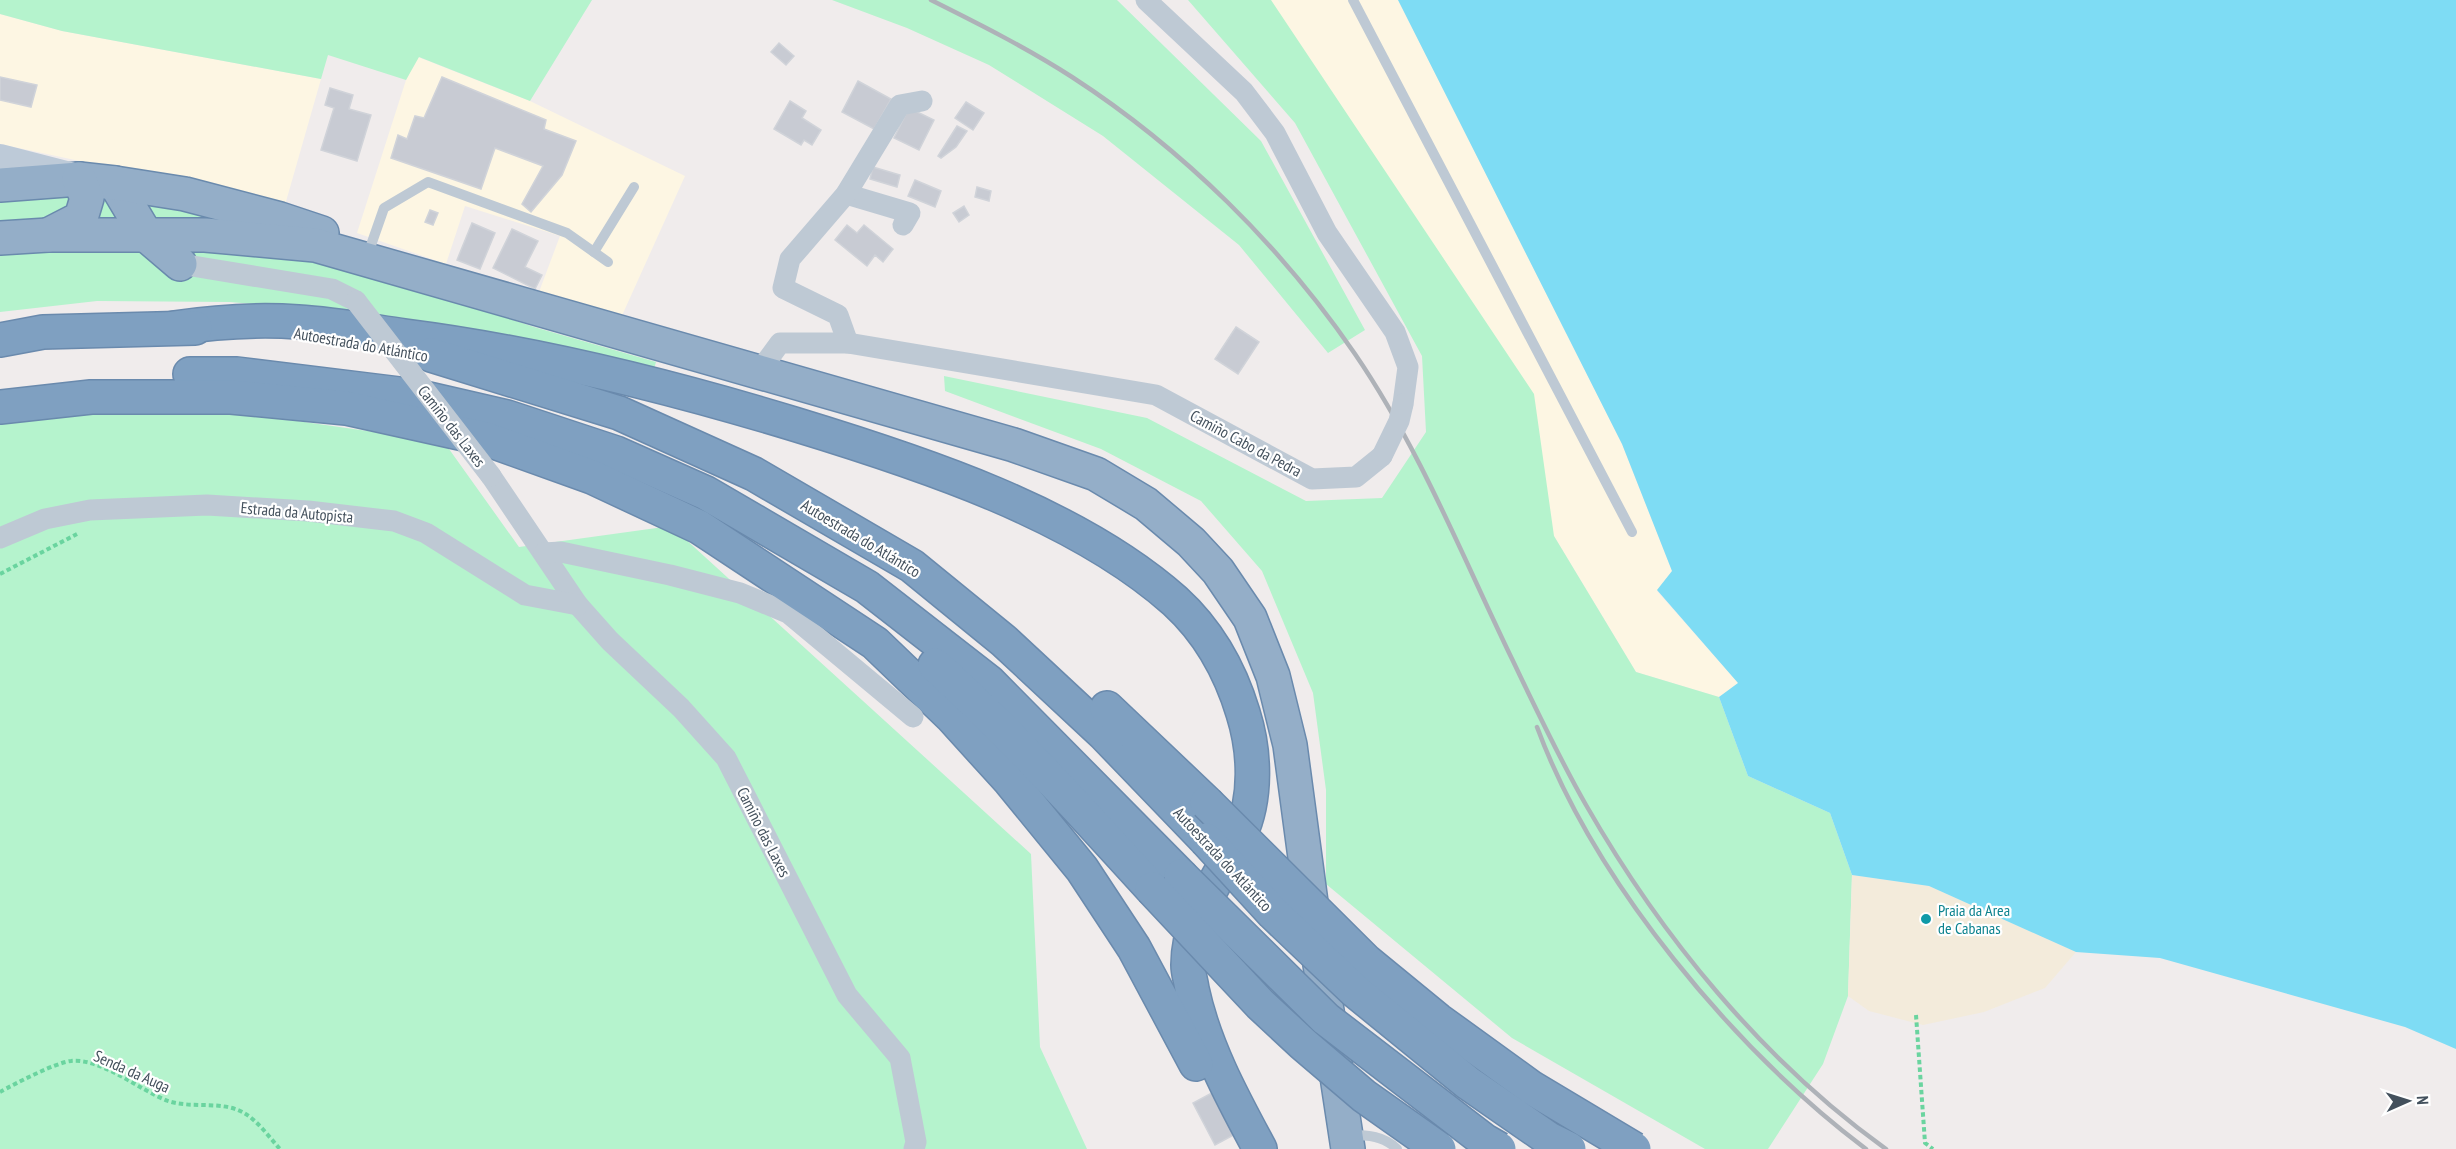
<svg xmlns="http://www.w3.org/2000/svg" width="2456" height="1149" viewBox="0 0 2456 1149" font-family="'PT Sans Narrow',sans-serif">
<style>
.commercial{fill:#fdf6e3}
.green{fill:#b5f3cd}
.sand{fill:#f3ebdb}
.water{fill:#7edcf4}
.building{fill:#c8cbd3;stroke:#d0d3d9;stroke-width:1.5}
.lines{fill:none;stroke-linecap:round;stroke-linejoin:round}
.trunk-casing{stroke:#6a8aad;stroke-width:36}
.motorway-casing{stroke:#6a8aad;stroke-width:36}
.path{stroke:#6ad49f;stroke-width:4;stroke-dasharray:4.5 3;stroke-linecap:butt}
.service{stroke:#bec9d4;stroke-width:10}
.minor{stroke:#bec9d4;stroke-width:21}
.secondary{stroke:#bdcad8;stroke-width:30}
.trunk{stroke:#94aec8;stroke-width:33}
.motorway{stroke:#7fa0c1;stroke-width:33}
.rail{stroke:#aeb2b8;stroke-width:4.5}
.motorway-bridge-casing{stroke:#6a8aad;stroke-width:36;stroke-linecap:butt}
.minor-bridge{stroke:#bec9d4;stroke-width:21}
.motorway-bridge{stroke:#7fa0c1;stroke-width:33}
.culture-dot{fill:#0f9aa8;stroke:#fff;stroke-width:2}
.labels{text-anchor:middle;stroke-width:4.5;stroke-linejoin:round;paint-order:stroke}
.street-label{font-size:16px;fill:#43505c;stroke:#fff}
.culture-label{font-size:16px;fill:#0d838f;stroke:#fff;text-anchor:start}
</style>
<rect width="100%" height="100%" fill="#f0ecec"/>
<!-- commercial -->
<g class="commercial">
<path d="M1270 0H1398L1622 444 1672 571 1657 591 1739 684 1719 697 1636 672 1554 536Z"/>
<path d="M0 14 62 31 321 79 285 205 0 144Z"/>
<path d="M418 57 530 101 685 176 620 320 539 292 560 236 465 206 446 264 357 233 406 80Z"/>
</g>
<!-- green -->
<g class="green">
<path d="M0 0H592L530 101 419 57 406 80 328 55 321 79 62 31 0 14Z"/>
<path d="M832 0H1117L1261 141 1365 330 1328 353 1239 245 1103 136 989 65 907 28Z"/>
<path d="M1188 0H1271L1534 394 1554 536 1636 672 1719 697 1748 776 1830 813 1852 875 1848 996 1823 1064 1768 1149H1705L1512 1038 1326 884V790L1313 693 1262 571 1201 501 1101 449 945 391 944 376 1147 418 1306 501 1382 498 1426 432 1422 356 1295 123Z"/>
<path d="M49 194 161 202 284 229 431 292 534 327 656 362 654 369 339 311 230 302 97 301 0 312V199Z"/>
<path d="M90 412 241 413 444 442 519 547 671 526 1031 854 1040 1047 1087 1149H0V424Z"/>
</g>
<!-- sand -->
<path class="sand" d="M1852 875 1929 886 2076 952 2045 988 1984 1012 1923 1025 1869 1011 1848 996Z"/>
<!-- water -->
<path class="water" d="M1398 0H2456V1049L2405 1027 2160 958 2076 952 1929 886 1852 875 1830 813 1748 776 1719 697 1738 683 1657 590 1672 571 1622 444Z"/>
<!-- building -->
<g class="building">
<path d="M779 43 794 56 786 65 771 52Z"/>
<path d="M0 77 37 85 31 107 0 100Z"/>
<path d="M442 77 546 120 544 129 576 141 562 175 531 212 522 204 543 166 495 148 481 189 391 158 398 135 407 139 415 116 424 118Z"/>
<path d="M858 81 891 99 874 129 842 112Z"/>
<path d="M330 88 353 95 349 109 371 115 357 161 321 150 334 108 325 105Z"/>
<path d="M790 101 806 111 802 118 821 130 812 145 804 140 801 145 774 129Z"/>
<path d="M966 102 984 113 973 130 955 118Z"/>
<path d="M909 108 934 120 919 150 894 138Z"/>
<path d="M957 126 967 131 956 147 941 158 938 156Z"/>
<path d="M873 167 900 175 897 187 870 179Z"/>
<path d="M915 180 941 191 935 207 908 196Z"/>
<path d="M977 187 991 191 989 201 975 197Z"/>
<path d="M964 206 969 215 959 222 953 213Z"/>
<path d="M430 210 438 213 433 225 425 222Z"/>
<path d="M472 223 495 233 480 269 457 260Z"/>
<path d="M847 225 857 233 864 225 893 249 883 262 875 255 867 266 835 240Z"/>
<path d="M512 229 538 241 525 267 542 275 535 289 493 268Z"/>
<path d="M1236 327 1259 342 1238 374 1215 359Z"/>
<path d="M1234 1081 1256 1123 1215 1145 1193 1103Z"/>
</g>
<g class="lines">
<!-- trunk casing -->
<g class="trunk-casing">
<g id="trunk">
<path d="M115 183 146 235 180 264"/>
<path d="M0 185 79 179 115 183 185 194 280 219 322 233"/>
<path d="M48 235 81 218 87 198 79 179"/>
<path d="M0 238 48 235H205L315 245 1014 445 1096 474 1146 504 1191 542 1218 571 1250 618 1273 676 1290 745 1314 925 1348 1149"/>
</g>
</g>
<!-- motorway casing -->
<g class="motorway-casing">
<g id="motorway">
<path d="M174 328C215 322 256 319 298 322 334 324 370 331 405 336 538 353 666 385 794 424 919 462 1076 513 1175 601 1209 632 1230 670 1243 713 1255 751 1257 798 1240 835 1221 878 1188 915 1188 965 1188 973 1191 981 1192 989 1204 1046 1233 1099 1260 1149"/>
<path d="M0 340 43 332 195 328"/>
<path d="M431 355 619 413 754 474 912 566 1004 641 1104 734 1206 840"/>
<path d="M190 374H237L416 396 507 417 616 453 706 493 867 587 989 682 1181 876"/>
<path d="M0 407 91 397H231L346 408 486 439 592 477 699 527 875 643 951 716 1010 781 1082 869 1134 948 1196 1064"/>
<path d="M935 665C1012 735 1082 812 1152 889"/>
<path d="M1107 708 1207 803"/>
</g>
</g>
<!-- path -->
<g class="path">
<path d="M0 574 77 534"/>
<path d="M1916 1015 1925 1143 1933 1149"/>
<path d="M0 1092C14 1084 57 1062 71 1061 102 1058 139 1090 168 1101 192 1109 222 1100 244 1113 258 1121 269 1137 280 1149"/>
</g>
<!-- service -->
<g class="service">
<path d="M1353 0 1632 532"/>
<path d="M370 248 384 208 428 182 567 233 608 262"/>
<path d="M594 252 634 187"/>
<path d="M1350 1135C1368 1135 1384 1136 1397 1149"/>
</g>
<!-- minor -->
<g class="minor">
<path d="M1146 0 1244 92 1275 133 1327 233 1395 332 1408 367 1403 404"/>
<path d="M846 194 910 213 903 225"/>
<path d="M180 264 332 289 356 301"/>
<path d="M848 343 838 315 783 288 790 259 846 194 900 105 922 101"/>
<path d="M758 373 780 343H848L1156 395 1312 479 1356 477 1382 456"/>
<path d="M491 476 578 605 610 641 681 708 726 758 847 995 900 1058 916 1142 914 1149"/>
<path d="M0 538 45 519 90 510 207 505 308 511 394 521 426 533 525 595 578 605"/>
<path d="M544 553 561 552 670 575 740 593 788 613 913 717"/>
</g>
<!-- secondary -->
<path class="secondary" d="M0 159 70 177"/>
<!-- trunk -->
<use href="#trunk" class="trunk"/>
<!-- motorway -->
<use href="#motorway" class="motorway"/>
<!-- rail -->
<g class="rail">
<path d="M931 0C979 24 1027 48 1072 77 1183 149 1281 246 1355 354 1420 449 1463 558 1513 661 1536 709 1559 758 1586 805 1661 936 1762 1060 1886 1149"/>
<path d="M1537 727C1595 883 1734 1049 1866 1149"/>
</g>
<!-- motorway-bridge casing -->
<g class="motorway-bridge-casing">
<g id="motorway-bridge">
<path d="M1207 803 1366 961 1438 1020 1532 1088 1634 1149"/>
<path d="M1206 840 1273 913 1355 991 1468 1083 1549 1139 1569 1149"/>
<path d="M1181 876 1326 1019 1485 1141 1499 1149"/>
<path d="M1152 889 1260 1004 1303 1044 1364 1096 1439 1149"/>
</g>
</g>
<!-- minor-bridge -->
<g class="minor-bridge">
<path d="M356 301 491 476"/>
<path d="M1382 456 1399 421 1403 404"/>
</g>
<!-- motorway-bridge -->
<use href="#motorway-bridge" class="motorway-bridge"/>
</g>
<!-- markers -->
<circle class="culture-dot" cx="1926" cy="919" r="6"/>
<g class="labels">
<!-- street labels -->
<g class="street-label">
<text transform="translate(361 344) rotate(10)" y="6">Autoestrada do Atlántico</text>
<text transform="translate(452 426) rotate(52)" y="6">Camiño das Laxes</text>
<text transform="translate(1246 443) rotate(28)" y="6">Camiño Cabo da Pedra</text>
<text transform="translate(297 512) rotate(5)" y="6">Estrada da Autopista</text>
<text transform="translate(861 538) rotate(31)" y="6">Autoestrada do Atlántico</text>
<text transform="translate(764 832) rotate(63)" y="6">Camiño das Laxes</text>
<text transform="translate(1223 859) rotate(47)" y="6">Autoestrada do Atlántico</text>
<text transform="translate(132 1071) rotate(24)" y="6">Senda da Auga</text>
</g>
<!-- culture labels -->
<g class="culture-label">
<text x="1938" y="916">Praia da Area<tspan x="1938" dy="18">de Cabanas</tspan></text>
</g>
</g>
<!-- north arrow -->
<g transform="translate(2408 1101) rotate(87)" stroke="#ffffff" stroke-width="4.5" paint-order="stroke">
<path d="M0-4.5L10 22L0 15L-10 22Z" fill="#43505c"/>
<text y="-9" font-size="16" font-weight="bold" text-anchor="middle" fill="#43505c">N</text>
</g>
</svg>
